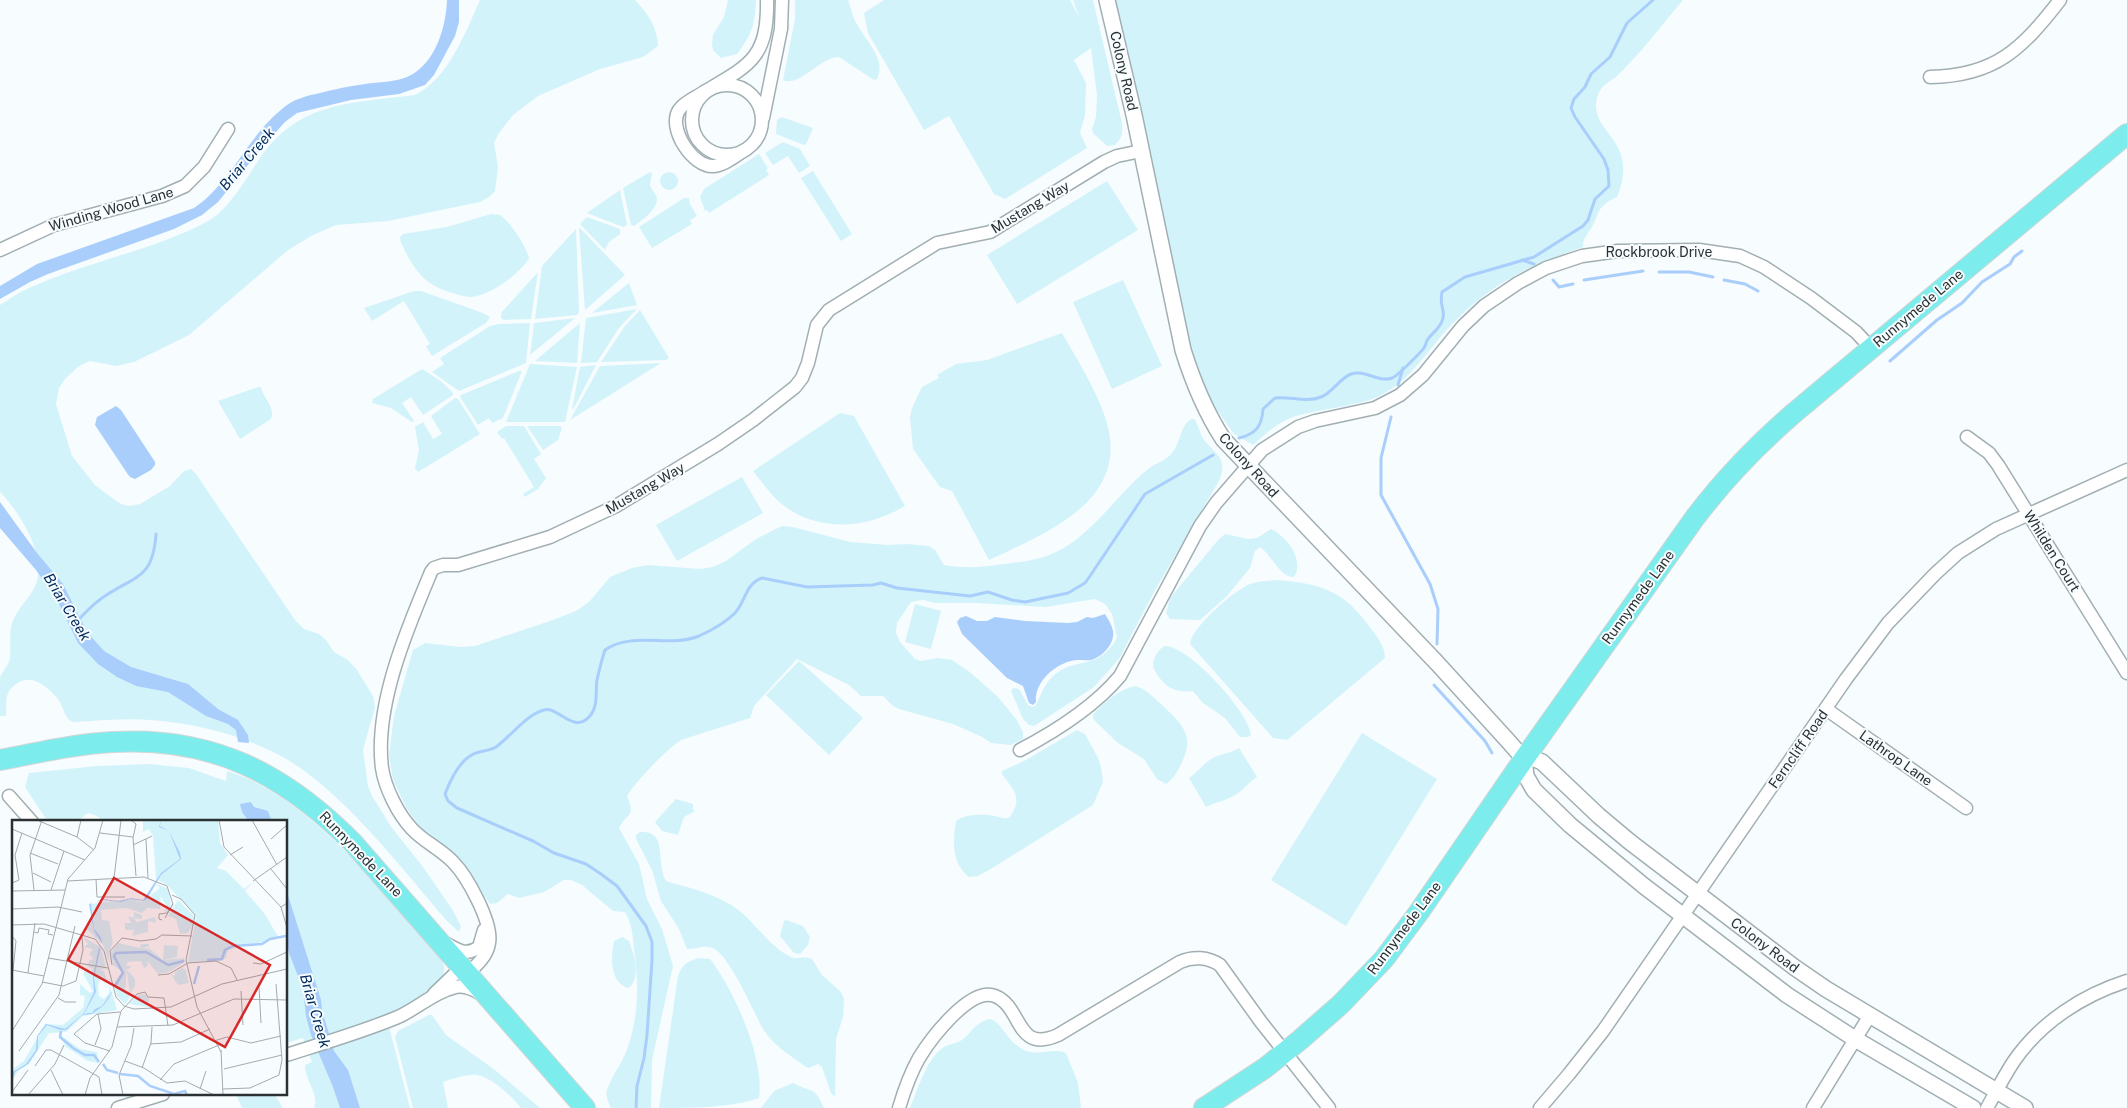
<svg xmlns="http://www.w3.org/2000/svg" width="2127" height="1108" viewBox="0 0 2127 1108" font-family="'Public Sans',sans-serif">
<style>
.green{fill:#d3f3fb}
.water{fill:#a9cefc}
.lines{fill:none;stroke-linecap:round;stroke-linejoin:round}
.stream{stroke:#a9cefc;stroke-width:3}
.minor-casing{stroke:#a1afb3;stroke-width:15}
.tertiary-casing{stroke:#a1afb3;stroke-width:18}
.primary-casing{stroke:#d5d6d6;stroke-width:22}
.minor{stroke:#fff;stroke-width:12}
.tertiary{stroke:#fff;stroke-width:15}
.primary{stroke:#7decec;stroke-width:20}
.labels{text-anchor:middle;stroke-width:4;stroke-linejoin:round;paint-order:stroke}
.street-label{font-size:14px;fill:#2b3132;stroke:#f7fcfe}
.water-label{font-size:15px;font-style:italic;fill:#002b5d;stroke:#f7fcfe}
.inset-river{fill:none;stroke:#a9cefc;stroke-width:2.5}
.inset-road{fill:none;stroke:#a5abac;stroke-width:1}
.view{fill:#d62828;fill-opacity:0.15;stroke:#d62828;stroke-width:2.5}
.inset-edge{fill:none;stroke:#2b3132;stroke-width:2.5}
</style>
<rect width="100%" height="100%" fill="#f7fcfe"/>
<!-- green -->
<g class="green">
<path d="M480 0H635C648 14 657 26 658 46L643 57 600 69 538 96 513 115 499 133 494 143 498 167 495 191 489 197 480 202 388 221 336 225 311 236 287 251 189 335 134 362 116 366 90 361 79 366 65 379 59 388 56 404 72 456 95 485 108 495 121 504 129 506 140 504 170 486 184 471 191 469 196 474 295 620 304 629 319 634 326 640 334 652 348 660 357 670 373 696 375 707 363 750 368 786 372 796 392 828 423 867 452 909 461 926 459 932 447 921C400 867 336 781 271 751 234 733 192 723 151 720 124 718 98 721 72 722 63 716 64 707 58 699 49 688 34 674 19 682 3 692 7 701 6 716H0C0 707 0 687 0 678 2 671 8 667 10 658 11 647 9 634 12 623 18 606 33 596 37 581 45 553 19 511 0 492V305C10 299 19 292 29 288 88 261 153 251 210 220 229 209 248 176 260 158 299 101 353 103 415 95 449 78 465 33 480 0Z"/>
<path d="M728 0H756C755 24 752 35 737 54L721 58 713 50 712 44 713 35 724 17Z"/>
<path d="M795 0H848C851 9 853 18 858 26 866 41 887 60 877 79L874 80 839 57C820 57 799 88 783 80L795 19Z"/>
<path d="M884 0H1070L1079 17 1073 0H1093L1122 123C1123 133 1122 138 1115 145L1107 146 1093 133 1092 129 1096 117 1097 95 1091 48 1074 60 1086 83 1085 115 1080 133 1087 148 1005 199 994 194 949 116 924 130 868 33 864 13Z"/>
<path d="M1115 0H1683C1661 26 1641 53 1617 76 1608 84 1601 84 1597 98 1591 121 1613 133 1620 152 1626 168 1623 183 1617 197 1595 207 1601 213 1590 230 1586 237 1583 238 1583 247 1532 265 1495 281 1456 320 1431 344 1416 375 1385 393 1361 407 1320 408 1293 417 1278 422 1265 434 1253 445L1234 434 1214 406 1194 364 1180 306 1152 159Z"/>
<path d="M782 117 813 128 806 144 804 145 776 134 777 120Z"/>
<path d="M783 142 800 149 810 166 799 173 788 156 773 165 765 153Z"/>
<path d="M759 154 768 168 766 170 769 175 709 213 707 210 705 211 700 197 704 189Z"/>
<path d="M813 171 852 234 841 241 801 178Z"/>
<circle cx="669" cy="181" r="9"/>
<path d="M650 172 652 173 650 185C651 189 657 195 657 199 657 209 642 221 634 226L631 225 623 188Z"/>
<path d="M1107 181 1138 230 1017 304 987 255Z"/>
<path d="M620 190 627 225 623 227 587 213Z"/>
<path d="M684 198H689L690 204 697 216 690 220 692 224 652 248 639 227Z"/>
<path d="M491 214C493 214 498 215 500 215 509 220 528 249 529 259 516 276 493 294 472 297 466 297 458 295 453 293 427 286 417 274 405 251 403 246 400 243 400 237L403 234 447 227Z"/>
<path d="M587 217 620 229V234L609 242 605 250 580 224Z"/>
<path d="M580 228 625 275 585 310 579 229Z"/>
<path d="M576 229 579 312 577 315 535 319 542 266Z"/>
<path d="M538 272 531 319 504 320 501 318V313Z"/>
<path d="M1123 280 1162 366 1112 389 1073 302Z"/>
<path d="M629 283 637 305 592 313Z"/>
<path d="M414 291H421L483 313 490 317 486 323 432 356 426 346 430 344 404 301 372 321 364 308Z"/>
<path d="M637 309 619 328 597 362 581 363 586 318Z"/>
<path d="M640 310 669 358 666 360 601 362 625 326Z"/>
<path d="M575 318 530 355 534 323Z"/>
<path d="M530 323 526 363 459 391 432 372 444 364 440 358 490 326 499 324Z"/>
<path d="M580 323 577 363 535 361Z"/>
<path d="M1062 333C1077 359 1094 386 1104 414 1135 499 1050 531 989 560L952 491 940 487 913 449 910 417 912 408 922 387 939 378 937 375 956 364 987 360Z"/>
<path d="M661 363 570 420 600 366Z"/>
<path d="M530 364 577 367 565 422H506Z"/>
<path d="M596 365 574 408 572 409 580 367Z"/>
<path d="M422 369 442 382 453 393V395L423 415 411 397 402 403 414 421 412 422 391 408 372 403 373 399Z"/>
<path d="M519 371H522L503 418 492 423 489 418 478 425 460 397 461 395Z"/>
<path d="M258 387H261C263 398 276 408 271 419L240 439 218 401Z"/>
<path d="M455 398 458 399 480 434 418 472 415 468 419 450 415 427 423 422 433 439 442 434 431 416Z"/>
<path d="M840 413 854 416 905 506C865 530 815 533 778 501 769 492 761 481 753 471Z"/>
<path d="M1191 419H1194C1199 425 1199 432 1203 438 1213 454 1228 455 1220 479L1154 592 1119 659 1094 687 1034 726 1029 725 1023 719 1011 691 1013 688 1019 689 1028 705 1032 707 1035 706C1041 696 1044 684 1053 676 1077 655 1098 672 1117 638L1112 614 1105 604 1095 599 1046 607 977 603H935L923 600 911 602 897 623 896 633 900 642 915 659 921 661 938 658 952 660 971 673 998 697 1016 719 1023 732V739L1011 745 991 743 982 737 953 724 899 709 893 706 883 696H861L849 685 797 659 754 706 750 718 681 740C666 750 636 781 627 796 636 818 628 811 619 828L639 864 647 899 662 929 673 966 652 1060 651 1108H611C609 1103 605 1095 607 1090 611 1077 621 1065 626 1052 639 1018 639 984 634 949 633 937 632 923 625 912L613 911 582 885 571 880H564L544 892 519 898 508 894 497 903 490 904 455 855 420 828 406 807 393 780 389 755 394 716 413 650 425 643 460 647 475 646 553 620 576 611 589 602 610 577 632 568 648 565 700 569 713 567 726 561 756 539 782 526 793 527 850 542 888 545 907 544 929 546 935 550 944 565C965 569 984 567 1005 564 1022 562 1038 560 1054 553 1092 536 1116 495 1148 469 1154 464 1162 462 1168 457 1181 447 1179 426 1191 419Z"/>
<path d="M506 426H524L541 454 534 459 546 478 538 489 525 497 523 494 534 487 504 438 502 439 497 432Z"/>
<path d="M527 426H560L562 428 558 440 543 450Z"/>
<path d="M742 477 763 513 677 561 656 525Z"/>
<path d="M1271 529C1286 536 1305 559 1294 577 1280 578 1271 554 1260 547L1255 551 1250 568 1226 597 1200 620 1170 619 1166 613 1170 598 1219 539 1225 534 1248 539 1257 538Z"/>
<path d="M1277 580C1324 584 1344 591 1372 630 1378 638 1385 647 1385 658L1287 740 1273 738 1190 644C1191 628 1234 590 1250 584 1259 581 1268 581 1277 580Z"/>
<path d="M915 604 941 611 931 649 905 642Z"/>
<path d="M1165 646C1188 645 1249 712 1251 735L1248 737H1240L1225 718 1203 703 1193 691C1172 693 1163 686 1153 667 1153 658 1157 650 1165 646Z"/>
<path d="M799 661 863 718 829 755 766 695Z"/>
<path d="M1135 686C1147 689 1154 698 1163 706 1182 724 1195 735 1182 762 1178 771 1174 778 1166 784L1157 779 1144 759 1118 743 1093 719V715C1104 702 1118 690 1135 686Z"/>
<path d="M1077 730 1085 734 1098 758 1101 767 1103 782 1093 805 989 870 978 876 969 877C951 863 953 841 956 821 965 814 983 814 995 816 1001 817 1004 820 1010 817 1023 797 1014 791 1002 774V771L1024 761Z"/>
<path d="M1362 733 1437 779 1346 926 1271 880Z"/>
<path d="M1239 748 1257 777C1249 782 1244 790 1235 795 1226 801 1216 802 1206 807L1189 778C1199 771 1204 763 1213 758 1222 753 1229 754 1239 748Z"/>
<path d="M149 764 189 768 226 781 227 771C311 796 383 894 439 957L444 965C448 988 404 1008 386 1015L410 1108H314C320 1095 304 1079 305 1065L312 1062 303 1038 286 1043V822H104L97 816 88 813 76 822H48L25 787 29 773 97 766Z"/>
<path d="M676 799 693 804V810L695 811 684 817 678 835 662 831 655 822Z"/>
<path d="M640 832C669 830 655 862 666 881 692 889 719 894 741 912 757 926 770 946 789 956 797 961 804 955 812 959L822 975 841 992 844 999 843 1017 836 1039 835 1097 831 1093 822 1067 818 1064 809 1068 806 1067C791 1056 773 1045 763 1029 753 1011 732 961 716 950 706 943 697 950 687 949L679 929 661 901 652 870 636 839V835Z"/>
<path d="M786 920 803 926 810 937 808 945 800 954 794 953 780 936 784 921Z"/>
<path d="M622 937 629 941C634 954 642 979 628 988 609 982 611 956 614 941Z"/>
<path d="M698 958 710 959C734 990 765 1059 759 1098 730 1108 691 1108 659 1108L678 976C683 964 685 963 698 958Z"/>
<path d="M429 1015H432L446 1035 495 1070 540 1108H521C511 1096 493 1078 477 1075 466 1074 453 1079 443 1082L448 1108H413L395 1037 398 1031Z"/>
<path d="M990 1019C1002 1022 1007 1042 1024 1050 1038 1057 1052 1047 1066 1053L1078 1083 1081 1108H910C918 1089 925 1063 941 1049 947 1044 956 1044 962 1040 972 1032 977 1021 990 1019Z"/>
<path d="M793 1083C813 1094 813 1084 824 1108H761L774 1091Z"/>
<path d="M236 1094H274L283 1108H242Z"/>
</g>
<!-- water -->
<g class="water">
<path d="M447 0H459V22L455 36 434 75 425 85 399 94 351 100 297 113 285 122 265 144 218 202 202 215 174 229 48 274 30 282 0 299V286L37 264 194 208C231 183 247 137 282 109 293 99 306 96 320 93 335 89 350 86 365 84 379 82 394 82 407 77 435 65 446 28 447 0Z"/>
<path d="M116 406 121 410 155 462V465L151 470 135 479 130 477 127 473 95 425 97 417Z"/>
<path d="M0 502 37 553 63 584 87 632 104 651 131 667 188 684 218 709 238 720 248 735 249 743 238 742 236 730 228 724 206 716 168 692 136 686 117 677 98 664 78 643 58 602 36 570 0 528Z"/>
<path d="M1105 614C1108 619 1112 625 1113 631 1115 644 1102 657 1091 660 1084 661 1078 659 1071 661 1054 665 1034 683 1036 702L1033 705 1029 703 1023 686 1007 678 962 634 957 622 960 618 966 616 977 621H987L995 617 1025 621 1068 623 1077 622 1087 617 1093 618Z"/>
<path d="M251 802 254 807 268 811 272 822 248 820 242 812 240 804Z"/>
<path d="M286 889 321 1000 322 1010 334 1051 348 1070 360 1108H340L333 1087 311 1035 306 1016 303 989 289 953 286 937Z"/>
</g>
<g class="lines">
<!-- stream -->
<g class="stream">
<path d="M1522 260 1534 264"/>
<path d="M1659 272H1689L1713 277"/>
<path d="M1553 280 1559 287 1573 284"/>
<path d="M1584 280 1643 271"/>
<path d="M1724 280 1745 284 1758 291"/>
<path d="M1890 361 1937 320 1962 303 1982 282 2010 264 2014 257 2022 251"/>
<path d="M1398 385 1403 368"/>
<path d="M1391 417 1381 458V495L1430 584 1438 609 1437 644"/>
<path d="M1239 438C1256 434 1262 426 1263 409L1275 398C1290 396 1306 403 1321 397 1332 393 1339 379 1351 374 1365 369 1378 383 1392 378 1396 377 1423 351 1425 346 1427 342 1425 343 1428 339 1433 332 1441 328 1443 318 1445 309 1439 305 1442 292L1465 277 1534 257 1583 226 1588 220 1595 199 1609 186 1608 170 1604 159 1575 117 1571 108 1574 99 1585 87 1591 74 1610 57 1627 23 1653 0"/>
<path d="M78 620C86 612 95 602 105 596 137 575 153 578 156 534"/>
<path d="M1434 685 1485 741 1492 753"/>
<path d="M636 1108 637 1086 644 1058 647 1035 652 960V942L646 926 617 886 601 874 586 864 554 853 533 841 457 808 448 801 445 794C450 781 459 763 470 756 478 750 488 752 496 747 510 737 527 714 544 710 558 706 573 734 589 717 599 706 595 692 597 680 599 671 602 659 605 650 632 631 670 648 699 636 710 631 726 622 735 613 746 601 745 584 762 578L807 587 873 585 881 583 897 588 970 596 988 592 1012 600 1025 602 1068 593 1085 583 1090 576 1145 494 1213 455"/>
</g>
<!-- minor casing -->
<g class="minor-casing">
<g id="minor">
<path d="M1930 77C1995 76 2022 49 2060 0"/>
<circle cx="727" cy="120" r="35"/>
<path d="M763 118 781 29 782 0"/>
<path d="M745 150C736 155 725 165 714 166 693 168 667 128 679 110 684 102 697 97 704 92 750 65 768 58 767 0"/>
<path d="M0 250 54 225 162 196 185 186 204 167 228 129"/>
<path d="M1967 437 1989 453 1998 465 2127 673"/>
<path d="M1826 709 1966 808"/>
<path d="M1020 750C1056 731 1094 707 1120 676L1200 526 1216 503 1262 450 1298 427 1315 421 1375 408 1400 395 1423 375 1463 326 1484 306 1518 283 1546 268 1582 256 1618 251 1699 250 1740 256 1764 267 1811 298 1856 332 1871 348"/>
<path d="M9 796 32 822"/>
<path d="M447 944C459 951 467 956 479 947L484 930"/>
<path d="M468 973C477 965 487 956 489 943 493 923 467 876 453 862 441 849 424 842 412 829 398 814 385 788 382 768 374 706 407 629 431 572L434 568 443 565H458L550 537 616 506 718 444 753 420 795 387 802 378 808 363 817 325 829 310 937 243 990 232 1104 162 1117 156 1141 151"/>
<path d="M434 994 462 967"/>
<path d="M286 1055C324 1043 362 1032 398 1017 418 1008 434 992 456 987 465 985 473 989 481 994"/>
<path d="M118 1108 163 1094"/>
<path d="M899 1108C904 1091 910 1074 919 1058 930 1040 970 986 995 996 1023 1007 1015 1054 1058 1035L1180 962C1193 956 1208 957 1220 965L1261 1022 1329 1108"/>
<path d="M1540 1108 1569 1074 1603 1031 1846 679 1888 623 1935 574 1958 553 1996 529 2127 470"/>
<path d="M1813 1108 1870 1015"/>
<path d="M1987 1108C1996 1092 2004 1076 2014 1061 2041 1022 2083 995 2127 981"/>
</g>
</g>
<!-- tertiary casing -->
<g class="tertiary-casing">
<g id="tertiary">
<path d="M1107 0 1134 115 1183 350C1193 382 1205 411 1223 439L1437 663 1509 742 1524 759 1526 776 1534 790 1570 825 1644 886 1787 995 1855 1039 1973 1108"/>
<path d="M1524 759 1530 757 1542 762 1599 816 1630 842 1794 967 1826 989 2025 1108"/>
</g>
</g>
<!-- primary casing -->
<g class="primary-casing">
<g id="primary">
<path d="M0 760C37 753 75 744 113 742 212 736 285 774 353 843L585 1108"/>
<path d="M1204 1108 1265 1068 1300 1040 1341 1004 1384 959 1419 912 1524 759 1694 519C1724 479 1757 445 1794 413L2127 134"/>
</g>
</g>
<!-- minor -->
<use href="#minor" class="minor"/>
<!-- tertiary -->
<use href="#tertiary" class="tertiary"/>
<!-- primary -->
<use href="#primary" class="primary"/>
</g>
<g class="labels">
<!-- street labels -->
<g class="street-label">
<text transform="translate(1124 71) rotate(77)" y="5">Colony Road</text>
<text transform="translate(1030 207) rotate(-31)" y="5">Mustang Way</text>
<text transform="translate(111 209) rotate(-16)" y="5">Winding Wood Lane</text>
<text x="1659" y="257">Rockbrook Drive</text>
<text transform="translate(1918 308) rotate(-40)" y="5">Runnymede Lane</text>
<text transform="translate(1249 465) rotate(48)" y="5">Colony Road</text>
<text transform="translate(645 488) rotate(-30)" y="5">Mustang Way</text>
<text transform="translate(2052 551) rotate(58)" y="5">Whilden Court</text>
<text transform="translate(1638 597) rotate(-54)" y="5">Runnymede Lane</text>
<text transform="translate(1798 749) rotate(-55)" y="5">Ferncliff Road</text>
<text transform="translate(1896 758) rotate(35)" y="5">Lathrop Lane</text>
<text transform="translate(361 854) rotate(46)" y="5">Runnymede Lane</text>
<text transform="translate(1404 928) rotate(-53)" y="5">Runnymede Lane</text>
<text transform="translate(1765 945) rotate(37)" y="5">Colony Road</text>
</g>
<!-- water labels -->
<g class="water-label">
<text transform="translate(247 159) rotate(-50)" y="5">Briar Creek</text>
<text transform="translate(67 607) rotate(59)" y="5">Briar Creek</text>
<text transform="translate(315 1011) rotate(74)" y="5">Briar Creek</text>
</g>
</g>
<!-- overview -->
<g transform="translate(12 820)">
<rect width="275" height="275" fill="#f7fcfe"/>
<path d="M131 0H206L208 23 216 35 205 48 214 51 232 69 241 62 233 71 252 93 267 118 216 130 214 138 208 141 176 142 184 96 155 65 144 59 141 16 137 9 131 12ZM143 63 156 69 159 84 156 91 152 92 155 87 149 76 148 89 135 88 130 93 115 88 89 90 90 100 97 101 101 122 97 132 98 144 91 125 76 110 72 111 82 100 79 84 118 79 130 82 148 68ZM166 80 182 96V103L178 114 180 106 176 113 168 114 164 99 156 96ZM122 92 130 95V99L122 98 125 102 143 97 144 103 136 101V112L120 116 122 110H113V103H119L116 96 122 98ZM71 117 89 127 94 148 88 150 92 151 96 163 90 156 86 165 87 176 92 179 97 173 98 166 105 190 71 196 54 212 37 213 17 244 6 251 0 262V250L12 241 33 204 51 205 71 188 73 176 68 175V164L78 173 81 171 71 154 75 148 79 153 81 149 75 146 78 140 82 139 77 134 81 129 72 127 76 124ZM106 123 128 128 129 124H137V127L129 128 138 129 151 140 152 125 166 126 165 137 152 140 172 138 173 142 157 152 146 154 135 141 136 146 132 148 129 141 116 142 114 146H120L115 150 123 159V166L118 173 114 148V165L113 170 108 169 117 172V179L113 184 105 176 102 163 110 151 101 145 99 132ZM170 148 174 150 177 163 166 165 159 154 163 156V152ZM133 174 137 179 135 187 117 184 126 175ZM47 214 68 229 85 232 87 243 76 241 54 227Z" fill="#d3f3fb"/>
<path d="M149 0 148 6 157 11 168 33 169 39 149 55 135 79 131 81 118 79 109 82 90 80 79 83 82 109 88 116 90 121V123L82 111 77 84 91 79 107 81 119 78 131 80 149 53 168 39 157 11 147 7ZM87 127 88 130 82 158 84 172 72 194H74L75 193H80L83 189 90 186 101 170 97 178 91 186 80 194 70 195 54 210H48L35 205 26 216V228L25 231 16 244 3 252 0 261 1 252 14 244 24 230 25 216 34 204 53 209 72 193 82 172 81 157Z" fill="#a9cefc"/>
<path class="inset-river" d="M195 140 210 139 213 130 221 126 250 124 258 119 274 116M182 164 187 146M103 166 111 153 102 136 104 133 134 132 156 145 172 141M49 211 48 217 61 228 73 235H82L87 242M91 244 95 250 106 253M108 254 126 256 138 266 162 274 173 271 175 275"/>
<path class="inset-road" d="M25 0 65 17 82 30M119 0 124 4 121 18 124 56M207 0 212 27 269 87M240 0 265 45M0 9 73 40M88 13 121 17M65 17 69 0M134 19 136 58M259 19 275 5M121 25 140 16M18 33 46 44M218 35 231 27M259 49 275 69M21 53 39 62M102 58 109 0M84 59 85 77H113M55 61 132 57 155 66 161 84M241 61 275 37M0 63 7 60 3 35 10 13M22 70 18 35 30 0M39 70 52 31M0 71 53 70M160 75 169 79 183 95 174 140 185 187 209 232M275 83 269 87 275 108M0 89 46 87 70 92M150 100 147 99V94L155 93 161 84 153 98M0 105 32 104 83 119 92 131 104 177 112 186 122 189 159 187 210 164 275 149M22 112 26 113 27 108 37 110 36 114 41 115M0 116 4 121 1 150M36 138 96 148M241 143 249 144 275 132M100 145 98 131 110 118 129 121 144 119 150 115 180 116M0 150 32 156M16 153 23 103M146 155 157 154 176 143 204 141 219 148 225 160M30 162 51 166 64 161 71 130 70 117M247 167 249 203M229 171 231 205M46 178 53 182H64M105 207 161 205 222 179 275 180M0 211 30 164 56 59 83 28 91 0M202 221 215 217 239 223 269 216M138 224 169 222 198 209M83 225 89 209 86 194M209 230 211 275M7 231 47 175 63 106M98 231 73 223 62 214 85 194 108 192M113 241 132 248 155 263 173 261 202 275M23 246 34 230H39L87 257 90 275M130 248 139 223 140 207M212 249 270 235M39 250 51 275M148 260 162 244 207 225M188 269 194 251M211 269 238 268 267 255 270 240 264 164M0 272 16 250M16 275 43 244 52 225M73 275 78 258 100 227 109 191 125 174 133 172 136 177 152 178 156 206M111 275 107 255 119 226 122 208"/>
<path class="view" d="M102 58 258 145 213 227 56 140Z"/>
<rect width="275" height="275" class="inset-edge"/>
</g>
</svg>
